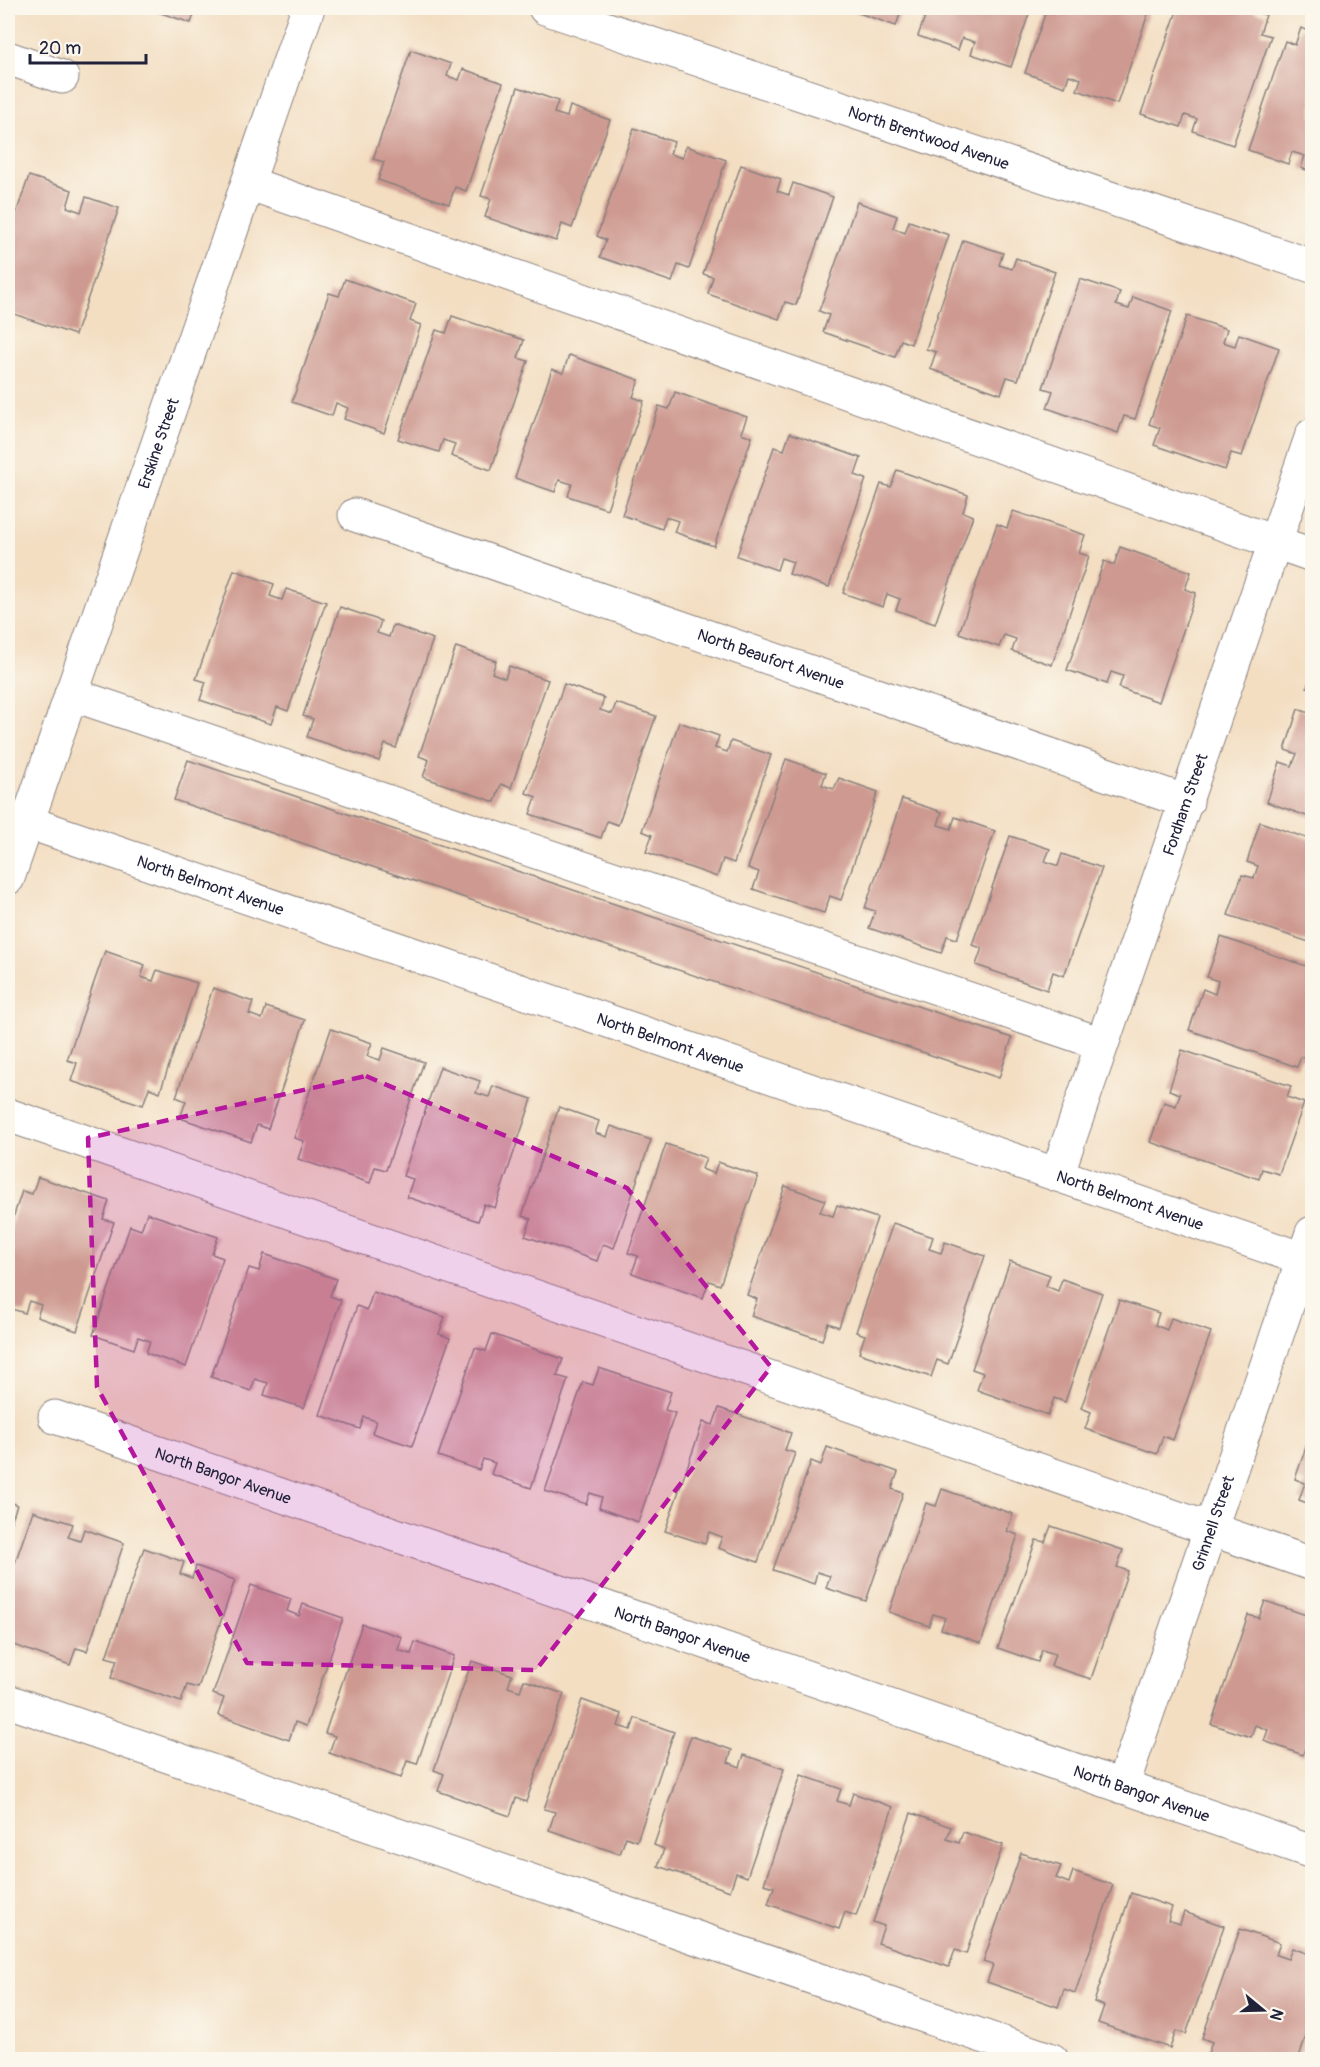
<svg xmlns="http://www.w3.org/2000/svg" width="1320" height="2067" viewBox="0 0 1320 2067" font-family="Pangolin,sans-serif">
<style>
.building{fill:#cd9990}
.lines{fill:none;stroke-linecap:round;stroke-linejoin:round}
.minor-casing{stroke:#8a807e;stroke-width:35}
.major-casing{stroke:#8a807e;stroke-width:35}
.minor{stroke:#fff;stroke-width:33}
.major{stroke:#fff;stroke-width:33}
.marked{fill:#b5179e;fill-opacity:0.2;stroke:#b5179e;stroke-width:4.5;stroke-dasharray:12 8;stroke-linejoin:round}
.labels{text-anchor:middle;stroke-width:4.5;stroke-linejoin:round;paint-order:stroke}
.street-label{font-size:16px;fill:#22223b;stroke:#fbf7ec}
</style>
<rect width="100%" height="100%" fill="#fbf7ec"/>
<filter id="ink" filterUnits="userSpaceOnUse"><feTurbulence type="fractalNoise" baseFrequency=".0167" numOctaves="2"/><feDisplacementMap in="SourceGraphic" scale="12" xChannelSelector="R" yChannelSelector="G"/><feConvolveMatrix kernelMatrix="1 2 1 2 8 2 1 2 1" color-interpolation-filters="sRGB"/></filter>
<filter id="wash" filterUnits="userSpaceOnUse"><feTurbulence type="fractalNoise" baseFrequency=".008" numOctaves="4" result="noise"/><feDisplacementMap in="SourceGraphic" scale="24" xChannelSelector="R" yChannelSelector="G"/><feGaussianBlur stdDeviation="1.35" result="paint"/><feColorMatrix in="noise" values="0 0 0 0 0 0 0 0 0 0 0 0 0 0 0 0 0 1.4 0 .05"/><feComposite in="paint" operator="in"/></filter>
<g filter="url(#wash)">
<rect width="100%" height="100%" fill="#f3dec2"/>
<g id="blocks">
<!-- building -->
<g class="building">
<path d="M146 8H196L191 23Z"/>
<path d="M858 8H902L896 26 856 12Z"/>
<path d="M928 8H1031L1011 67 971 54 975 42 962 38 958 50 918 36Z"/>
<path d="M1047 8H1150L1117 104 1077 90 1081 79 1069 75 1065 87 1025 73Z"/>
<path d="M1178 8H1243L1266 15 1260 33 1271 36 1233 145 1193 131 1197 119 1185 115 1181 127 1141 114Z"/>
<path d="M1301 28 1312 32V172L1301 168 1305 156 1292 152 1288 164 1248 150 1285 41 1295 45Z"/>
<path d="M411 50 451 64 447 76 459 80 463 69 503 83 466 191 455 187 449 204 378 180 384 162 373 159Z"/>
<path d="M518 87 558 101 554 113 567 117 570 106 610 120 572 228 562 224 556 241 485 217 491 199 481 196Z"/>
<path d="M634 128 674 142 670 154 682 158 686 146 726 160 689 269 678 265 672 282 600 257 606 240 597 236Z"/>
<path d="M741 165 781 179 777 191 789 195 793 183 833 197 796 305 785 302 779 319 708 294 713 277 703 274Z"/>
<path d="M8 171 14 174 8 194Z"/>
<path d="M29 176 72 190 67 207 81 212 86 197 119 208 75 335 8 312V237Z"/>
<path d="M857 202 897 216 893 228 905 233 909 221 949 235 911 344 901 340 895 357 823 332 829 315 819 311Z"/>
<path d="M963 240 1003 253 999 265 1012 269 1016 258 1055 272 1018 380 1007 377 1001 394 930 369 936 352 926 349Z"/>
<path d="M345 279 416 304 410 321 421 325 384 433 344 419 348 408 336 403 332 416 292 402 329 293 339 296Z"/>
<path d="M1080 279 1120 292 1116 305 1129 309 1133 297 1172 311 1135 419 1124 416 1118 433 1047 408 1053 391 1043 388Z"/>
<path d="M452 316 524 340 518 358 528 361 491 470 451 456 455 444 443 440 439 452 398 439 436 330 446 333Z"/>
<path d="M1187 316 1227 329 1223 342 1235 346 1239 334 1279 348 1242 456 1231 453 1225 470 1154 445 1160 428 1149 424Z"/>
<path d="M569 355 639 380 633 397 644 401 607 509 568 496 572 484 559 480 555 492 515 478 552 369 563 373Z"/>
<path d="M675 392 747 417 741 433 752 437 714 546 674 532 678 521 666 517 662 529 622 515 659 406 669 409Z"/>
<path d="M790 433 861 458 855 475 866 479 829 587 789 574 793 562 781 558 777 570 737 556 774 447 784 450Z"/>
<path d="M897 470 968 495 963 512 973 516 935 624 896 610 900 599 887 594 883 607 843 593 881 484 891 487Z"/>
<path d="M1013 511 1085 535 1079 553 1089 556 1052 665 1012 651 1016 639 1004 635 999 647 959 633 997 524 1007 528Z"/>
<path d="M1120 547 1191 572 1185 589 1196 593 1159 702 1119 688 1123 676 1111 672 1107 684 1067 670 1104 561 1114 565Z"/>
<path d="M234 570 274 584 270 596 282 600 286 589 326 602 288 711 277 707 271 724 200 700 206 682 196 679Z"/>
<path d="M340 607 381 621 377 633 389 637 393 625 433 639 396 748 385 744 379 761 307 737 313 719 303 716Z"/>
<path d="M456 647 496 661 492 673 505 678 509 666 548 680 511 788 501 784 495 802 423 777 429 760 419 756Z"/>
<path d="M1312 671V689L1307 687Z"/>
<path d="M564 684 604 698 600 710 612 714 616 703 656 716 618 825 607 821 601 838 530 814 536 797 526 793Z"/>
<path d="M1298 709 1312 714V818L1267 802 1280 762 1292 766 1297 754 1285 750Z"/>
<path d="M679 722 719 736 715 748 727 752 731 741 771 755 734 863 723 859 717 877 646 852 652 835 642 831Z"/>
<path d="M786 759 826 773 822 785 834 789 839 778 878 792 841 900 830 896 824 913 753 889 759 872 748 868Z"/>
<path d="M188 760 1012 1038 999 1078 174 800Z"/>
<path d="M902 799 942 812 938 825 951 829 955 817 995 831 957 939 947 936 941 953 869 928 875 911 865 908Z"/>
<path d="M1260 822 1312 840V943L1228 915 1242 875 1254 878 1258 866 1247 862Z"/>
<path d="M1010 836 1050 849 1045 861 1058 866 1062 854 1102 868 1064 976 1053 972 1047 990 976 965 982 948 972 945Z"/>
<path d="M1221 937 1312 968V1061L1301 1057 1297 1067 1189 1030 1203 989 1215 994 1218 981 1207 977Z"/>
<path d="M105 951 145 965 141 977 153 981 157 970 197 983 160 1092 149 1088 143 1105 71 1081 77 1063 67 1060Z"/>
<path d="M213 988 253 1002 249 1014 262 1019 266 1007 305 1020 268 1129 257 1125 251 1142 180 1118 186 1101 176 1097Z"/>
<path d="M331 1029 372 1043 367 1056 380 1060 384 1048 424 1062 386 1170 375 1167 370 1183 298 1159 304 1141 294 1138Z"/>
<path d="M1182 1050 1291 1086 1287 1097 1304 1103 1279 1174 1262 1169 1259 1179 1150 1142 1164 1102 1176 1106 1180 1094 1169 1090Z"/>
<path d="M440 1067 480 1081 476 1093 489 1097 493 1086 532 1099 495 1208 484 1204 478 1221 407 1197 413 1179 403 1176Z"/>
<path d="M559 1107 599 1121 595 1133 607 1137 611 1126 651 1140 614 1248 603 1244 597 1261 525 1236 531 1219 522 1216Z"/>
<path d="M666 1144 706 1158 702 1169 714 1174 718 1162 758 1176 720 1285 709 1281 703 1298 632 1273 638 1256 628 1253Z"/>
<path d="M38 1177 109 1201 103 1219 114 1222 77 1331 37 1317 41 1305 29 1301 25 1313 8 1308V1233L22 1191 32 1194Z"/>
<path d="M785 1186 825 1200 820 1212 833 1216 837 1205 877 1218 839 1327 828 1323 822 1340 751 1316 757 1299 747 1295Z"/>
<path d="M147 1213 218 1237 212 1254 223 1258 186 1367 146 1353 150 1341 138 1337 134 1349 93 1335 130 1226 141 1230Z"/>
<path d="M893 1223 933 1237 929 1249 941 1253 945 1242 985 1256 948 1364 937 1360 931 1377 859 1353 865 1335 856 1332Z"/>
<path d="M264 1254 336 1279 330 1296 341 1300 304 1408 264 1395 268 1383 255 1379 251 1391 211 1377 249 1268 259 1271Z"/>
<path d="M1010 1261 1050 1275 1046 1286 1058 1291 1062 1279 1102 1293 1065 1402 1054 1398 1048 1415 977 1390 983 1373 972 1369Z"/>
<path d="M373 1292 445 1317 439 1334 450 1338 412 1446 372 1433 376 1421 364 1417 360 1429 320 1415 357 1306 367 1310Z"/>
<path d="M1119 1300 1159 1313 1155 1325 1167 1330 1171 1318 1211 1332 1173 1440 1163 1436 1157 1454 1085 1429 1091 1412 1081 1408Z"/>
<path d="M492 1334 563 1359 557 1376 568 1379 531 1488 491 1474 495 1463 483 1459 479 1470 438 1456 475 1348 486 1351Z"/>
<path d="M599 1368 671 1392 665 1410 675 1413 638 1522 599 1508 602 1497 590 1493 586 1504 545 1491 583 1382 593 1385Z"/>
<path d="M719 1408 791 1433 785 1450 795 1453 758 1562 718 1548 722 1537 709 1532 705 1544 665 1531 703 1422 713 1425Z"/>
<path d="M1312 1430V1505L1299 1500 1305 1483 1295 1479Z"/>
<path d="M827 1447 898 1472 892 1489 903 1493 866 1601 826 1588 830 1576 817 1572 814 1584 773 1570 811 1461 821 1465Z"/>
<path d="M942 1489 1013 1514 1007 1531 1018 1535 981 1643 941 1629 945 1618 933 1614 929 1626 889 1612 926 1503 936 1506Z"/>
<path d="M8 1501 17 1505 8 1531Z"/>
<path d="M33 1511 73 1524 68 1537 80 1541 84 1529 124 1543 87 1651 76 1648 70 1665 8 1643V1583Z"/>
<path d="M1051 1526 1123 1550 1117 1567 1128 1571 1091 1679 1051 1666 1055 1654 1042 1650 1038 1662 998 1648 1036 1540 1045 1542Z"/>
<path d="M144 1548 184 1562 180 1574 192 1578 196 1566 235 1580 198 1688 187 1685 181 1702 111 1678 117 1660 106 1657Z"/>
<path d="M251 1585 291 1599 287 1611 299 1616 303 1604 343 1618 306 1726 295 1722 289 1740 218 1715 224 1698 213 1694Z"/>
<path d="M1265 1601 1312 1617V1727L1303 1755 1264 1741 1268 1730 1255 1725 1251 1737 1211 1724 1248 1615 1259 1618Z"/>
<path d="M362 1624 402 1637 398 1650 411 1654 415 1642 454 1656 417 1764 407 1761 401 1778 329 1753 335 1736 325 1733Z"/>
<path d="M472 1661 512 1675 508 1687 520 1691 524 1680 564 1694 526 1802 516 1798 510 1816 438 1791 444 1774 434 1770Z"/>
<path d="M582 1700 622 1714 618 1726 631 1730 635 1718 674 1732 637 1841 626 1837 620 1854 549 1830 555 1812 544 1809Z"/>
<path d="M691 1736 732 1750 728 1762 740 1767 744 1755 784 1769 747 1877 736 1873 730 1891 658 1866 664 1849 654 1845Z"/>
<path d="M801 1775 841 1789 837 1801 849 1805 853 1793 893 1807 856 1916 845 1912 839 1929 768 1904 774 1887 764 1884Z"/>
<path d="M911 1813 951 1827 947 1839 959 1843 963 1832 1003 1845 966 1954 955 1950 949 1967 878 1943 884 1926 873 1922Z"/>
<path d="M1021 1853 1061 1866 1056 1878 1069 1883 1073 1871 1113 1885 1075 1993 1064 1989 1058 2007 987 1982 993 1965 983 1962Z"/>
<path d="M1131 1893 1172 1907 1168 1920 1180 1924 1184 1912 1224 1926 1186 2034 1176 2031 1170 2048 1098 2023 1104 2006 1094 2002Z"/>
<path d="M1240 1929 1280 1943 1276 1955 1288 1959 1292 1948 1312 1955V2018L1298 2060 1206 2059 1212 2042 1202 2038Z"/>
</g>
</g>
</g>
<g filter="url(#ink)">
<use href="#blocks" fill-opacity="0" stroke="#8a807e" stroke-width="1.5"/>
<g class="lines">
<!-- minor casing -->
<g class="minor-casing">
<g id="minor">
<path id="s1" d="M545 8 1312 266"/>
<path d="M8 58 62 77"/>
<path d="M248 183 1312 555"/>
<path id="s2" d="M355 515 1187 802"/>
<path d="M71 694 1102 1044"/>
<path id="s3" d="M27 822 1312 1262"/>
<path d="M8 1115 1312 1564"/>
<path id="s4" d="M1057 1175 1312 435"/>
<path id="s5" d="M55 1417 1312 1852"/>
<path d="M8 1701 1052 2060"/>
<path id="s6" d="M1122 1787 1312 1233"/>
</g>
</g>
<!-- major casing -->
<g class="major-casing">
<g id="major">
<path id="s7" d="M8 878 308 8"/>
</g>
</g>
<!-- minor -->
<use href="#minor" class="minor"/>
<!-- major -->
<use href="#major" class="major"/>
</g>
</g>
<!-- marked area -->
<path class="marked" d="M366 1076 627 1188 771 1367 536 1670 247 1663 97 1387 88 1138Z"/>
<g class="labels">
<!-- street labels -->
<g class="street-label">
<text dy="6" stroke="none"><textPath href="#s1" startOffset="405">North Brentwood Avenue</textPath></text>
<text dy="6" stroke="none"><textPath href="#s7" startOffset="460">Erskine Street</textPath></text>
<text dy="6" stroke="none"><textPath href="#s2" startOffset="440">North Beaufort Avenue</textPath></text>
<text dy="6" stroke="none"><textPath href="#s4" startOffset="392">Fordham Street</textPath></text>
<text dy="6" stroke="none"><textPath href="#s3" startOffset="194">North Belmont Avenue</textPath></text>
<text dy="6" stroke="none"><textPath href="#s3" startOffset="680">North Belmont Avenue</textPath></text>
<text dy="6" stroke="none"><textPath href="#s3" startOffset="1166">North Belmont Avenue</textPath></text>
<text dy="6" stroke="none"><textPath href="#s5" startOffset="178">North Bangor Avenue</textPath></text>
<text dy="6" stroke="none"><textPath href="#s6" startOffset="279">Grinnell Street</textPath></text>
<text dy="6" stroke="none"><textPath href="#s5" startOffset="664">North Bangor Avenue</textPath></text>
<text dy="6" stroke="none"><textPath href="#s5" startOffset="1150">North Bangor Avenue</textPath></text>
</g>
</g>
<!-- margin -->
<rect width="1320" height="2067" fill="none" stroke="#fbf7ec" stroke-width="30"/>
<!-- north arrow -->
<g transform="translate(1263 2010) rotate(109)" stroke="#fbf7ec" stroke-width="4.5" paint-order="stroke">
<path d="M0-4.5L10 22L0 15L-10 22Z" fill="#22223b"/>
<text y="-9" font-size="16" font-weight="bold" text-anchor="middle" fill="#22223b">N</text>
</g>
<!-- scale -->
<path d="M30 54v9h116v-9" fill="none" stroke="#22223b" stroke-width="3"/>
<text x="39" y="54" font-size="18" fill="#22223b" stroke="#fbf7ec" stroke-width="4.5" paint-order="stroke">20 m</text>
</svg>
